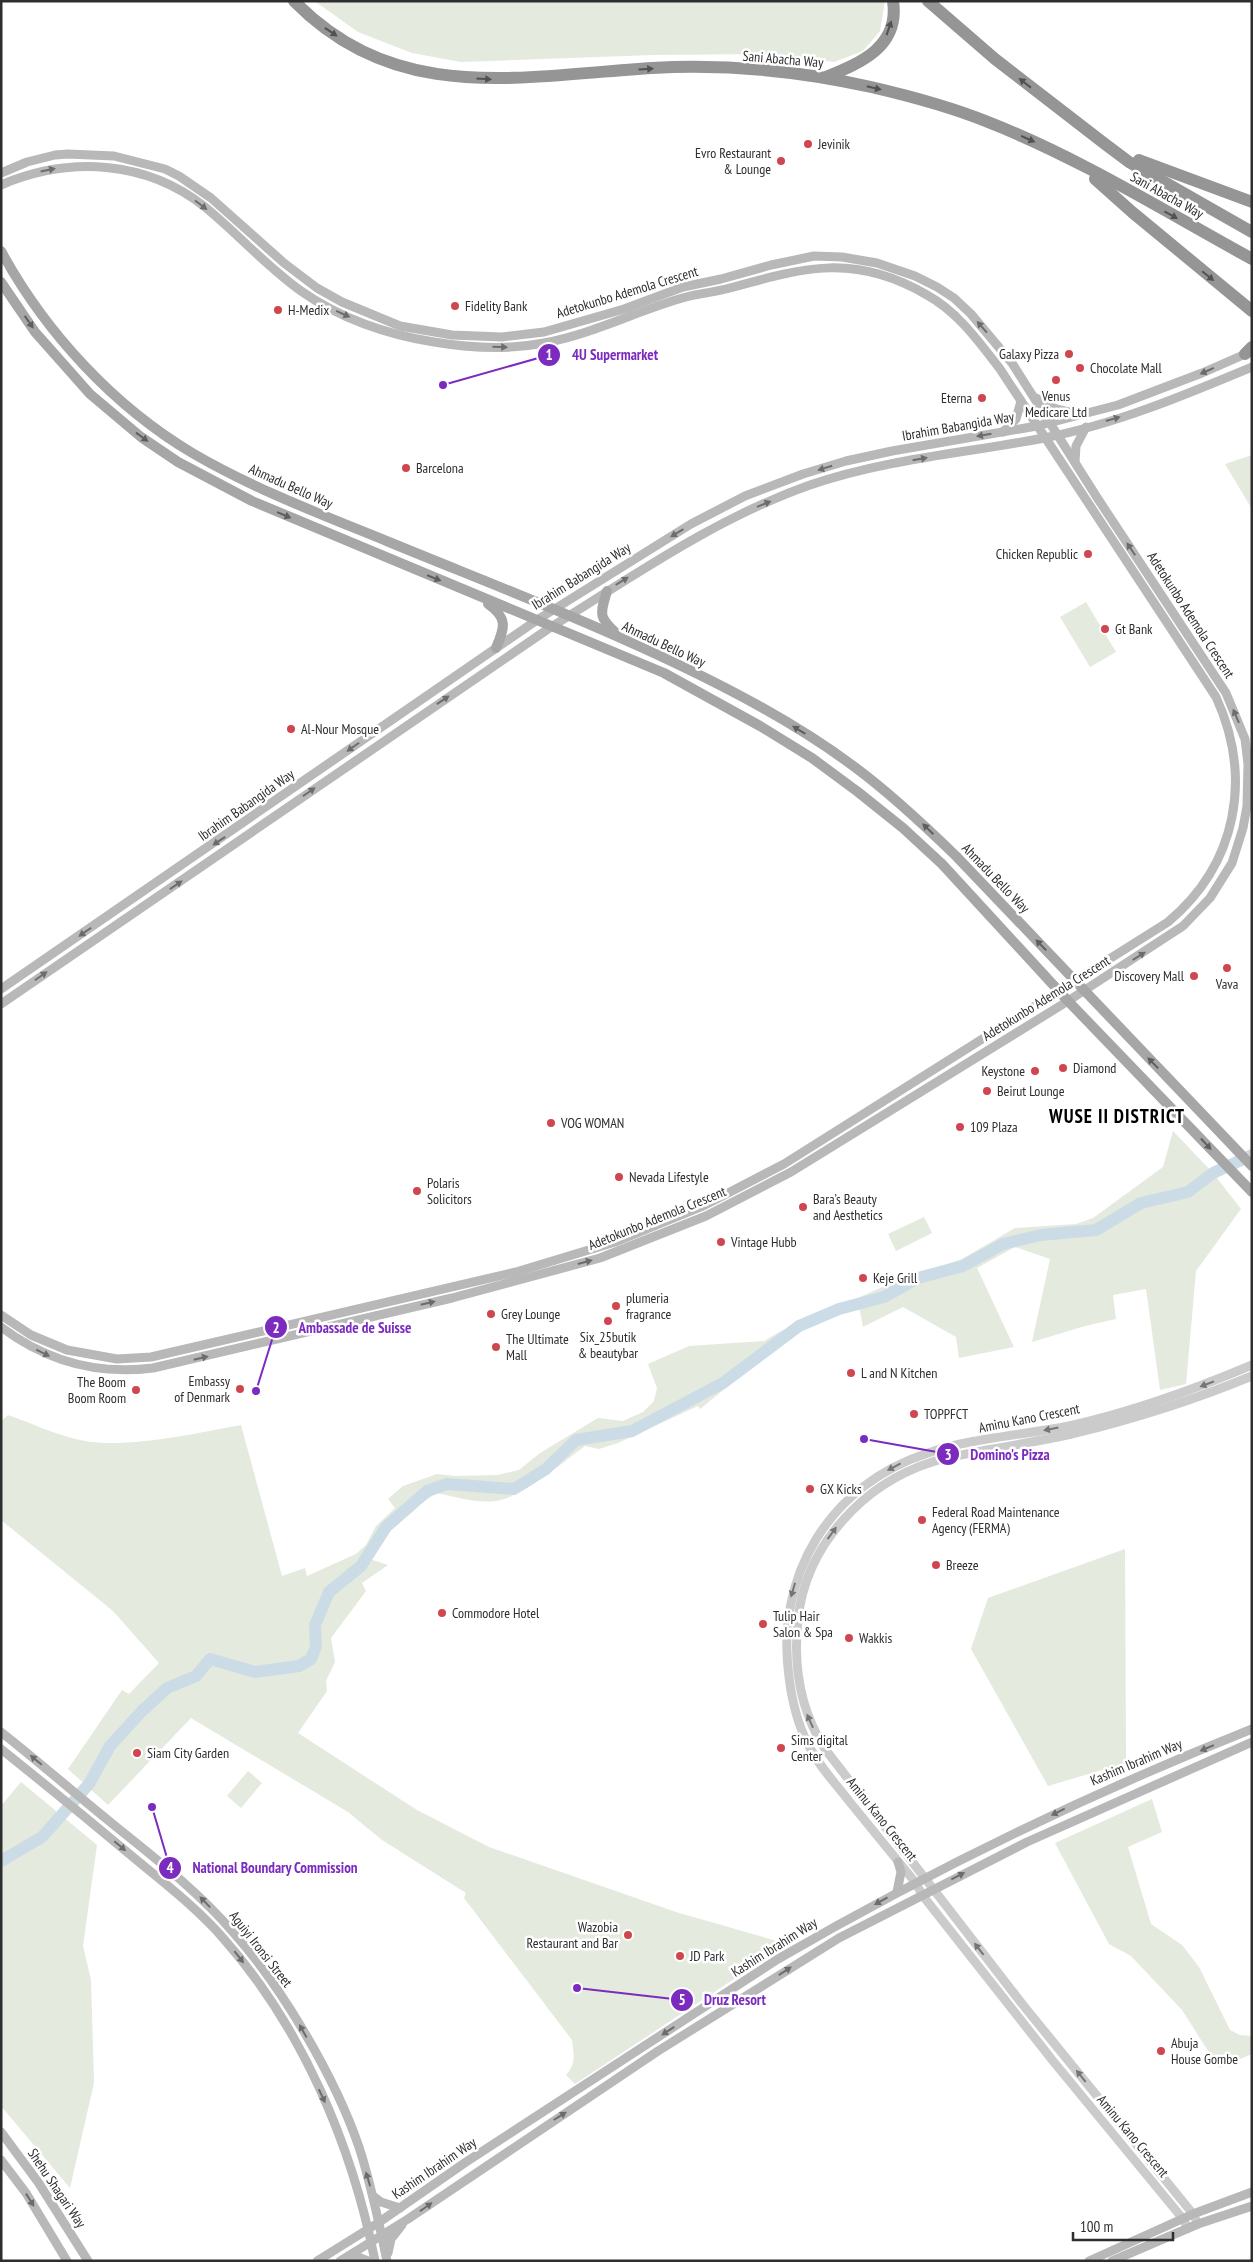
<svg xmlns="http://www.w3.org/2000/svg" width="1253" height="2262" viewBox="0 0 1253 2262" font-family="'PT Sans Narrow',sans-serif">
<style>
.green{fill:#e4eadd}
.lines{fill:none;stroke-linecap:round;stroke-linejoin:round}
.river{stroke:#ccdce7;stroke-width:12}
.tertiary{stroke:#cbcbcb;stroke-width:9}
.secondary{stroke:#b8b8b8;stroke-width:9}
.primary{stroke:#a6a6a6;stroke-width:10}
.motorway{stroke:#959595;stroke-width:12}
.oneway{fill:#525252}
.oneway2{fill:#6c6c6c}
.oneway3{fill:#5e5e5e}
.oneway4{fill:#757575}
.poi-dot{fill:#cf464f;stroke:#fff;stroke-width:2}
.labels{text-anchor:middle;stroke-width:5;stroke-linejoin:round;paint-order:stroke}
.street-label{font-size:14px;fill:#2e2e2e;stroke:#fff}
.poi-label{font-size:14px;fill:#2e2e2e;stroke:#fff;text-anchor:start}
.district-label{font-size:19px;font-weight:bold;letter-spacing:1px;fill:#000;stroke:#fff}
.leader{fill:none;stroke:#7b2cbf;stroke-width:2}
.callout-dot{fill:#7b2cbf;stroke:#fff;stroke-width:2}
.mark-label{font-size:15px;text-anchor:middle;font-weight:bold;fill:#fff}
.callout-label{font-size:15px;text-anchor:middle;font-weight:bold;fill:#7b2cbf;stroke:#fff;stroke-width:5;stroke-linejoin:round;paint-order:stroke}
</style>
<rect width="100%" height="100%" fill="#fff"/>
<!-- green -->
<g class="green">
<path d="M885 1 880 31 863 51 834 62 776 54 653 55 461 62 412 53 358 32 316 2Z"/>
<path d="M1252 455V509L1225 464Z"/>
<path d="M1086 602 1116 652 1090 667 1060 617Z"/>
<path d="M1173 1131 1213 1173 1241 1209 1196 1271 1186 1384 1160 1390 1146 1289 1113 1295 1116 1319 1085 1326 1032 1342 1050 1259 1015 1247 977 1268 1014 1347 959 1358 956 1337 903 1307 863 1327 859 1306 800 1328 700 1409 698 1406 618 1443 599 1449 585 1446C563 1462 527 1493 501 1500 482 1505 456 1497 437 1493 411 1510 377 1526 370 1559L388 1565 362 1583 366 1591 331 1638 335 1662 326 1681 327 1691 298 1733 417 1810 489 1847 676 1912 787 1944 575 2084 566 2075C576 2064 574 2054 572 2040L464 1898 466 1893 382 1840 348 1812 191 1718 108 1805 68 1769 122 1690 129 1694 159 1663 113 1611 1 1520V1421L8 1415C31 1423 56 1435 80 1440 122 1450 197 1433 241 1425L282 1576 305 1568 307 1576 356 1554 366 1545 376 1526 395 1508 388 1499 403 1486 437 1474 456 1476 497 1475 519 1470 540 1453 598 1418 623 1421 643 1412 654 1401 657 1388 648 1364 689 1346 764 1341 781 1331 899 1280 962 1259 1015 1228 1076 1224 1093 1218 1163 1167Z"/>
<path d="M924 1217 932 1233 896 1251 888 1234Z"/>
<path d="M1125 1549 1126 1763 1048 1786 971 1649 988 1598Z"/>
<path d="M248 1771 262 1783 241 1808 227 1796Z"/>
<path d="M21 1782 97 1845 83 1946 91 1980 94 2083 70 2188 1 2106V1806Z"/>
<path d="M1152 1799 1162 1832 1128 1847 1151 1924 1182 1945 1199 1967 1230 2030 1240 2035 1252 2036V2054L1219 2068 1182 2010 1131 1956 1109 1944 1055 1843Z"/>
</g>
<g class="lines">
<!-- river -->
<path class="river" d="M1 1861 42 1837 89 1784 110 1746 141 1712 167 1688 196 1676 210 1659 255 1672 299 1666 311 1659 316 1646 315 1625 329 1592 361 1566 386 1527 427 1491 447 1484 514 1489 546 1469 576 1440 632 1431 723 1383 799 1326 839 1309 884 1297 918 1278 963 1266 1003 1244 1041 1235 1096 1230 1141 1203 1188 1192 1213 1173 1252 1155"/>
<!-- tertiary -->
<g class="tertiary">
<path d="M1198 2224 1193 2214 1023 2005 825 1749C800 1710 793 1666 798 1620 805 1546 863 1484 932 1462 949 1456 969 1454 987 1450 1016 1445 1044 1440 1072 1434 1134 1419 1194 1400 1252 1376"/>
<path d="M1188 2228 1183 2219 1053 2061 923 1896 915 1882C893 1855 871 1828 849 1801 835 1783 818 1765 808 1744 797 1723 792 1701 789 1677 775 1576 829 1485 928 1453 971 1438 1024 1435 1069 1426 1132 1412 1193 1390 1252 1365"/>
</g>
<!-- secondary -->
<g class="secondary">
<path d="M1 173 27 162 55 155 68 154 114 156 165 169 179 176 211 198 284 263 317 288 342 302 400 326 452 335 502 337 544 332 624 309 683 287 721 279 771 265 814 256 842 257 877 263 915 276 937 287 954 298 971 314 1012 363 1098 499 1226 693 1245 739 1248 764 1247 806 1243 828 1232 863 1210 898 1183 926 1068 1001 791 1172 706 1216 600 1258 452 1298 153 1368C98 1375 46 1361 1 1327"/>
<path d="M1 185C69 156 146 160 205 207 238 234 266 266 301 291 339 318 388 335 434 342 470 348 509 350 544 343 594 334 638 310 686 297 701 293 716 292 730 288 805 267 855 253 927 295 958 312 979 342 1000 369L1216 697C1253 778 1237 864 1168 922L784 1164 705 1205 615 1242 516 1272 151 1357 117 1359 67 1350 31 1335 1 1315"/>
<path d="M1036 398 1056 409 1077 414"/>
<path d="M1003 432 1016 419 1021 401"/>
<path d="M1075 462 1076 446 1086 427"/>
<path d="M1 989 537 620 691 524 745 496 803 474 846 461 892 451 1037 426 1118 405 1202 373 1250 352"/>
<path d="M1 1004 551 627C635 575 716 518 810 485 885 459 966 453 1044 438 1116 424 1185 395 1252 367"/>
<path d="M1 1732C38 1761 73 1792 109 1821 152 1856 197 1890 233 1932 282 1987 335 2077 359 2147 371 2184 379 2222 387 2261"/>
<path d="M1 1749C46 1785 90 1821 133 1857 164 1883 197 1908 223 1938 302 2027 352 2145 375 2261"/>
<path d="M897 1892 901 1872 898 1862"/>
<path d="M1 2132 38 2182 88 2261"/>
<path d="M1 2160 26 2193 67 2261"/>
<path d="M373 2196 381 2202 400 2208"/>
<path d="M388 2253 391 2239 402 2225"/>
<path d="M345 2260 358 2257 368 2261"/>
<path d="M317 2261 378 2223 466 2162 778 1959C930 1871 1088 1794 1252 1729"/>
<path d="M340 2261 408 2219 658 2051 839 1938 1027 1842 1252 1742"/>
<path d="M1089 2261 1193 2214 1252 2192"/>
<path d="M1112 2261 1198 2224 1252 2206"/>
</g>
<!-- primary -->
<g class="primary">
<path d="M1 251C45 332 114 407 194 454 256 490 323 515 389 542 474 577 561 610 645 649 717 682 792 720 856 768 891 794 924 825 956 856L1252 1166"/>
<path d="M1 282 35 332 90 394 141 437 178 462 252 501 664 673 760 726 812 758 858 792 903 828 942 864 1068 1001 1252 1192"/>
<path d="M607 591C601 613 597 616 616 633"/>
<path d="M488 604C508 618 505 627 496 648"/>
</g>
<!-- motorway -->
<g class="motorway">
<path d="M294 1C397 106 521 76 652 68 724 64 800 71 871 87 910 96 951 107 988 122 1080 158 1166 212 1252 259"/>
<path d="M928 1 995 59 1105 144 1129 162 1252 232"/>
<path d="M826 77C860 63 900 47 893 1"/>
<path d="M1139 160 1252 202"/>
<path d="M1095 179 1132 212 1252 311"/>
<path d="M1245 354 1252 347"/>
</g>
</g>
<!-- one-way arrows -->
<defs><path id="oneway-solid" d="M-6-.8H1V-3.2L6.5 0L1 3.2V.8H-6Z" transform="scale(1.25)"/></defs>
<g class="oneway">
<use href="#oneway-solid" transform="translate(889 28) rotate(-71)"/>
<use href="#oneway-solid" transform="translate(331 32) rotate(34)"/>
<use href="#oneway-solid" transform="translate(646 69) rotate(-4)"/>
<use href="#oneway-solid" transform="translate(484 79) rotate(3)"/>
<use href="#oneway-solid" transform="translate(1025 83) rotate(-142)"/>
<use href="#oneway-solid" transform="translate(874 88) rotate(13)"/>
<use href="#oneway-solid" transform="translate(1028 139) rotate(24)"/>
<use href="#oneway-solid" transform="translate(1171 215) rotate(29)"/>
<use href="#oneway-solid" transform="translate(1208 276) rotate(39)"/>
</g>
<g class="oneway2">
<use href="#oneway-solid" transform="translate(48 170) rotate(-12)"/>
<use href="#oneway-solid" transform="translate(201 205) rotate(37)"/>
<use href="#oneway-solid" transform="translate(343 314) rotate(24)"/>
<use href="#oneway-solid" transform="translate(982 327) rotate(-131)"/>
<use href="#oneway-solid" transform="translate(500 347) rotate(1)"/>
<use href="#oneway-solid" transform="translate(1207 371) rotate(156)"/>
<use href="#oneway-solid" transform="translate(1113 419) rotate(-16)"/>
<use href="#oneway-solid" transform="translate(984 435) rotate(170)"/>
<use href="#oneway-solid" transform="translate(920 459) rotate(-10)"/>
<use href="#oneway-solid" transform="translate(825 468) rotate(163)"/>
<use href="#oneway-solid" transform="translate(764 504) rotate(-22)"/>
<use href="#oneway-solid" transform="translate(677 533) rotate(149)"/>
<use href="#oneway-solid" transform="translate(1131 549) rotate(-124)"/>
<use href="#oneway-solid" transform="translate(622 581) rotate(-32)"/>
<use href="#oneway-solid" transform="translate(443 700) rotate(-34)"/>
<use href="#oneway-solid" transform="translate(1236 716) rotate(-113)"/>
<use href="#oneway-solid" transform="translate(353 747) rotate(145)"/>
<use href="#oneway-solid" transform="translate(309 792) rotate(-35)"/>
<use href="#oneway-solid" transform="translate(219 841) rotate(146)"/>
<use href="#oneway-solid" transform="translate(176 885) rotate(-34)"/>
<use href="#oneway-solid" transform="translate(85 932) rotate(145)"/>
<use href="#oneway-solid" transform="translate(1139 956) rotate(-32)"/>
<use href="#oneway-solid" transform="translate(41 976) rotate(-35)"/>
<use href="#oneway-solid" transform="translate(585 1262) rotate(-15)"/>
<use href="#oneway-solid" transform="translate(428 1303) rotate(-13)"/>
<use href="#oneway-solid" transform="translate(43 1353) rotate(26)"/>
<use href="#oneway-solid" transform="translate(201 1358) rotate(-13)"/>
<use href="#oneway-solid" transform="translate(1207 1748) rotate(157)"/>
<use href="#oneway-solid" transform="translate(36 1760) rotate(-140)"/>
<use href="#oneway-solid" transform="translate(1058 1812) rotate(154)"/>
<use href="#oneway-solid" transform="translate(120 1846) rotate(40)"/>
<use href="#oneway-solid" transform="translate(958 1876) rotate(-27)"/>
<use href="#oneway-solid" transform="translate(881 1901) rotate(151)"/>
<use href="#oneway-solid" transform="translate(205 1902) rotate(-134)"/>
<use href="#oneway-solid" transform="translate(239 1957) rotate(52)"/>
<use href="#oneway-solid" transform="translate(785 1971) rotate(-33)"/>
<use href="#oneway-solid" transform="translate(303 2031) rotate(-119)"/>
<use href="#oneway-solid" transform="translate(668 2031) rotate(147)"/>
<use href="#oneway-solid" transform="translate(322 2096) rotate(65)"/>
<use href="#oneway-solid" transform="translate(560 2116) rotate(-32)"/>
<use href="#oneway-solid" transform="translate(368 2179) rotate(-107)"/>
<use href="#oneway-solid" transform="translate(30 2200) rotate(58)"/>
<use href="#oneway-solid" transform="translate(426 2207) rotate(-35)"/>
</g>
<g class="oneway3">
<use href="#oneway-solid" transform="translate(29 322) rotate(55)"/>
<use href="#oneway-solid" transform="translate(142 437) rotate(36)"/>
<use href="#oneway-solid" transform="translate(284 515) rotate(23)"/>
<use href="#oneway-solid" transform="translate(434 578) rotate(22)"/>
<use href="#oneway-solid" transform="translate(799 730) rotate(-149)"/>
<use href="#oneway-solid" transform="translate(928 829) rotate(-136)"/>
<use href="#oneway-solid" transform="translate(1041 945) rotate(-134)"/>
<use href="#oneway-solid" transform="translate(1153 1063) rotate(-134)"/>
<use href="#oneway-solid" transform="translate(1206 1144) rotate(47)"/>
</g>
<g class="oneway4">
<use href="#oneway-solid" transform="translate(1207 1384) rotate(159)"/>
<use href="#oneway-solid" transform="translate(1051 1429) rotate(169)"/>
<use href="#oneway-solid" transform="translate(894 1467) rotate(152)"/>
<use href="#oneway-solid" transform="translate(832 1533) rotate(-54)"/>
<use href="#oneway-solid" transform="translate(793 1590) rotate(106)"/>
<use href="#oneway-solid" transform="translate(810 1721) rotate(-114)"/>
<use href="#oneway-solid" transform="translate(979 1949) rotate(-128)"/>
<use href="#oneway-solid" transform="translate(1081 2076) rotate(-129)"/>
</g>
<!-- markers -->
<g class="poi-dot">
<circle cx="808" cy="144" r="5"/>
<circle cx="781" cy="161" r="5"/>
<circle cx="455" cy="306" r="5"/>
<circle cx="278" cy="310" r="5"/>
<circle cx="1069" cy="354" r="5"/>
<circle cx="1080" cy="368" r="5"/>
<circle cx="1056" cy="380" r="5"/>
<circle cx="982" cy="398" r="5"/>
<circle cx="406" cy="468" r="5"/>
<circle cx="1088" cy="554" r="5"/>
<circle cx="1105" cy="629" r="5"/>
<circle cx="291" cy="729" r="5"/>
<circle cx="1227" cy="968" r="5"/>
<circle cx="1194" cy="976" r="5"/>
<circle cx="1063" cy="1068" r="5"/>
<circle cx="1035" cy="1071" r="5"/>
<circle cx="987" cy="1091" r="5"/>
<circle cx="551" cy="1123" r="5"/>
<circle cx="960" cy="1127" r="5"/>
<circle cx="619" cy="1177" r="5"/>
<circle cx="417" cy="1191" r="5"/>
<circle cx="803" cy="1207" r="5"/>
<circle cx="721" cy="1242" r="5"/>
<circle cx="863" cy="1278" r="5"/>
<circle cx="616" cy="1306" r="5"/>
<circle cx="491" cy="1314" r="5"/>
<circle cx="608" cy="1321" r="5"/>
<circle cx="496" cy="1347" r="5"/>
<circle cx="851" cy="1373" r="5"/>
<circle cx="240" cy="1389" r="5"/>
<circle cx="136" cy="1390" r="5"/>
<circle cx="914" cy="1414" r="5"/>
<circle cx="810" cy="1489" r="5"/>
<circle cx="922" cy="1520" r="5"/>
<circle cx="936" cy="1565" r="5"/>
<circle cx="442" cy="1613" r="5"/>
<circle cx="763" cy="1624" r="5"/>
<circle cx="849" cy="1638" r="5"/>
<circle cx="781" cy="1748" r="5"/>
<circle cx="137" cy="1753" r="5"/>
<circle cx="628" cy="1935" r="5"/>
<circle cx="680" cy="1956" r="5"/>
<circle cx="1161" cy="2051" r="5"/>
</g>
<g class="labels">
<!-- street labels -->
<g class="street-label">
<text transform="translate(783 59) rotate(5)" y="5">Sani Abacha Way</text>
<text transform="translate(1167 195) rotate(29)" y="5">Sani Abacha Way</text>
<text transform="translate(627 292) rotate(-17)" y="5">Adetokunbo Ademola Crescent</text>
<text transform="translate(958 426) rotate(-10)" y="5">Ibrahim Babangida Way</text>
<text transform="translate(291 486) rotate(24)" y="5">Ahmadu Bello Way</text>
<text transform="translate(581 576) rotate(-32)" y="5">Ibrahim Babangida Way</text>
<text transform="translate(1191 615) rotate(57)" y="5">Adetokunbo Ademola Crescent</text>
<text transform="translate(664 644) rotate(25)" y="5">Ahmadu Bello Way</text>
<text transform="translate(246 805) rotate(-35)" y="5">Ibrahim Babangida Way</text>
<text transform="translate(996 878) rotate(46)" y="5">Ahmadu Bello Way</text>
<text transform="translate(1046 998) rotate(-32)" y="5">Adetokunbo Ademola Crescent</text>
<text transform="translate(657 1218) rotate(-22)" y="5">Adetokunbo Ademola Crescent</text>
<text transform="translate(1029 1418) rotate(-11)" y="5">Aminu Kano Crescent</text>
<text transform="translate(1136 1762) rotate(-23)" y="5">Kashim Ibrahim Way</text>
<text transform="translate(882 1819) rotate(51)" y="5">Aminu Kano Crescent</text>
<text transform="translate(774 1947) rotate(-32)" y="5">Kashim Ibrahim Way</text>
<text transform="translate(261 1949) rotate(52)" y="5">Aguiyi Ironsi Street</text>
<text transform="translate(1133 2136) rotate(50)" y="5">Aminu Kano Crescent</text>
<text transform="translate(434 2168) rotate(-34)" y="5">Kashim Ibrahim Way</text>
<text transform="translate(57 2188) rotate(56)" y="5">Shehu Shagari Way</text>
</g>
<!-- poi labels -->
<g class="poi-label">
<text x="818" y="149">Jevinik</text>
<text x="771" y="158" text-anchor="end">Evro Restaurant<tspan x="771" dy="16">&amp; Lounge</tspan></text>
<text x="465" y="311">Fidelity Bank</text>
<text x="288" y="315">H-Medix</text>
<text x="1059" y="359" text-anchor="end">Galaxy Pizza</text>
<text x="1090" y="373">Chocolate Mall</text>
<text x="1056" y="401" text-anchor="middle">Venus<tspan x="1056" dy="16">Medicare Ltd</tspan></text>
<text x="972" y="403" text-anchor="end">Eterna</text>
<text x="416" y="473">Barcelona</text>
<text x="1078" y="559" text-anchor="end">Chicken Republic</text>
<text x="1115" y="634">Gt Bank</text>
<text x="301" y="734">Al-Nour Mosque</text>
<text x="1184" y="981" text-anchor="end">Discovery Mall</text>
<text x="1227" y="989" text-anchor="middle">Vava</text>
<text x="1073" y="1073">Diamond</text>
<text x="1025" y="1076" text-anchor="end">Keystone</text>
<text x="997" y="1096">Beirut Lounge</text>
<text x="561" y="1128">VOG WOMAN</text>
<text x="970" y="1132">109 Plaza</text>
<text x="629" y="1182">Nevada Lifestyle</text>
<text x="427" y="1188">Polaris<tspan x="427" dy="16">Solicitors</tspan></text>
<text x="813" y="1204">Bara’s Beauty<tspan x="813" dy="16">and Aesthetics</tspan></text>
<text x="731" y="1247">Vintage Hubb</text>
<text x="873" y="1283">Keje Grill</text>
<text x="626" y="1303">plumeria<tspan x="626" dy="16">fragrance</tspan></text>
<text x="501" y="1319">Grey Lounge</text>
<text x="608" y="1342" text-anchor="middle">Six_25butik<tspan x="608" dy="16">&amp; beautybar</tspan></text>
<text x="506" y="1344">The Ultimate<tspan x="506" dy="16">Mall</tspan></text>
<text x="861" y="1378">L and N Kitchen</text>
<text x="230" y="1386" text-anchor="end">Embassy<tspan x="230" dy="16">of Denmark</tspan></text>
<text x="126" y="1387" text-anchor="end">The Boom<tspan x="126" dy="16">Boom Room</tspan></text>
<text x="924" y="1419">TOPPFCT</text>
<text x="820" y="1494">GX Kicks</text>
<text x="932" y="1517">Federal Road Maintenance<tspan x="932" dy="16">Agency (FERMA)</tspan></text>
<text x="946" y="1570">Breeze</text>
<text x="452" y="1618">Commodore Hotel</text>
<text x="773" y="1621">Tulip Hair<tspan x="773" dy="16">Salon &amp; Spa</tspan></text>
<text x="859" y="1643">Wakkis</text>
<text x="791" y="1745">Sims digital<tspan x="791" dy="16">Center</tspan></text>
<text x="147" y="1758">Siam City Garden</text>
<text x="618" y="1932" text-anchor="end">Wazobia<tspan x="618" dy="16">Restaurant and Bar</tspan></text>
<text x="690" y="1961">JD Park</text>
<text x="1171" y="2048">Abuja<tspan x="1171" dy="16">House Gombe</tspan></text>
</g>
<!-- district labels -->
<g class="district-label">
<text x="1117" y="1123">WUSE II DISTRICT</text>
</g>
</g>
<!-- callouts -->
<path class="leader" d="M443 385L549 355M256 1391L276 1327M864 1439L948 1454M152 1807L170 1868M577 1988L682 2000"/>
<g class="callout-dot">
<circle cx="443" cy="385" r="5"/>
<circle cx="256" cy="1391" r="5"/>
<circle cx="864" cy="1439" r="5"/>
<circle cx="152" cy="1807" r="5"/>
<circle cx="577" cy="1988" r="5"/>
<circle cx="549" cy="355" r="12"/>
<circle cx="276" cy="1327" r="12"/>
<circle cx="948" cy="1454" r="12"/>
<circle cx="170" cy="1868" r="12"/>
<circle cx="682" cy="2000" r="12"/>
</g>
<g class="mark-label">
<text x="549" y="360">1</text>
<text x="276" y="1333">2</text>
<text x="948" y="1460">3</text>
<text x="170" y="1873">4</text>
<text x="682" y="2005">5</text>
</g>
<g class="callout-label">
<text x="615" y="360">4U Supermarket</text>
<text x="355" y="1333">Ambassade de Suisse</text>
<text x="1010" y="1460">Domino's Pizza</text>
<text x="275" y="1873">National Boundary Commission</text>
<text x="735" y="2005">Druz Resort</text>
</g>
<!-- border -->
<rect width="1253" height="2262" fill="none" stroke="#2e2e2e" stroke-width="5"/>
<!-- scale -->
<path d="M1073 2232v8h100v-8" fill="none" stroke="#2e2e2e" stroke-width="2.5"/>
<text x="1080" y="2232" font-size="15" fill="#2e2e2e" stroke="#ffffff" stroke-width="4" paint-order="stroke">100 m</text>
</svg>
